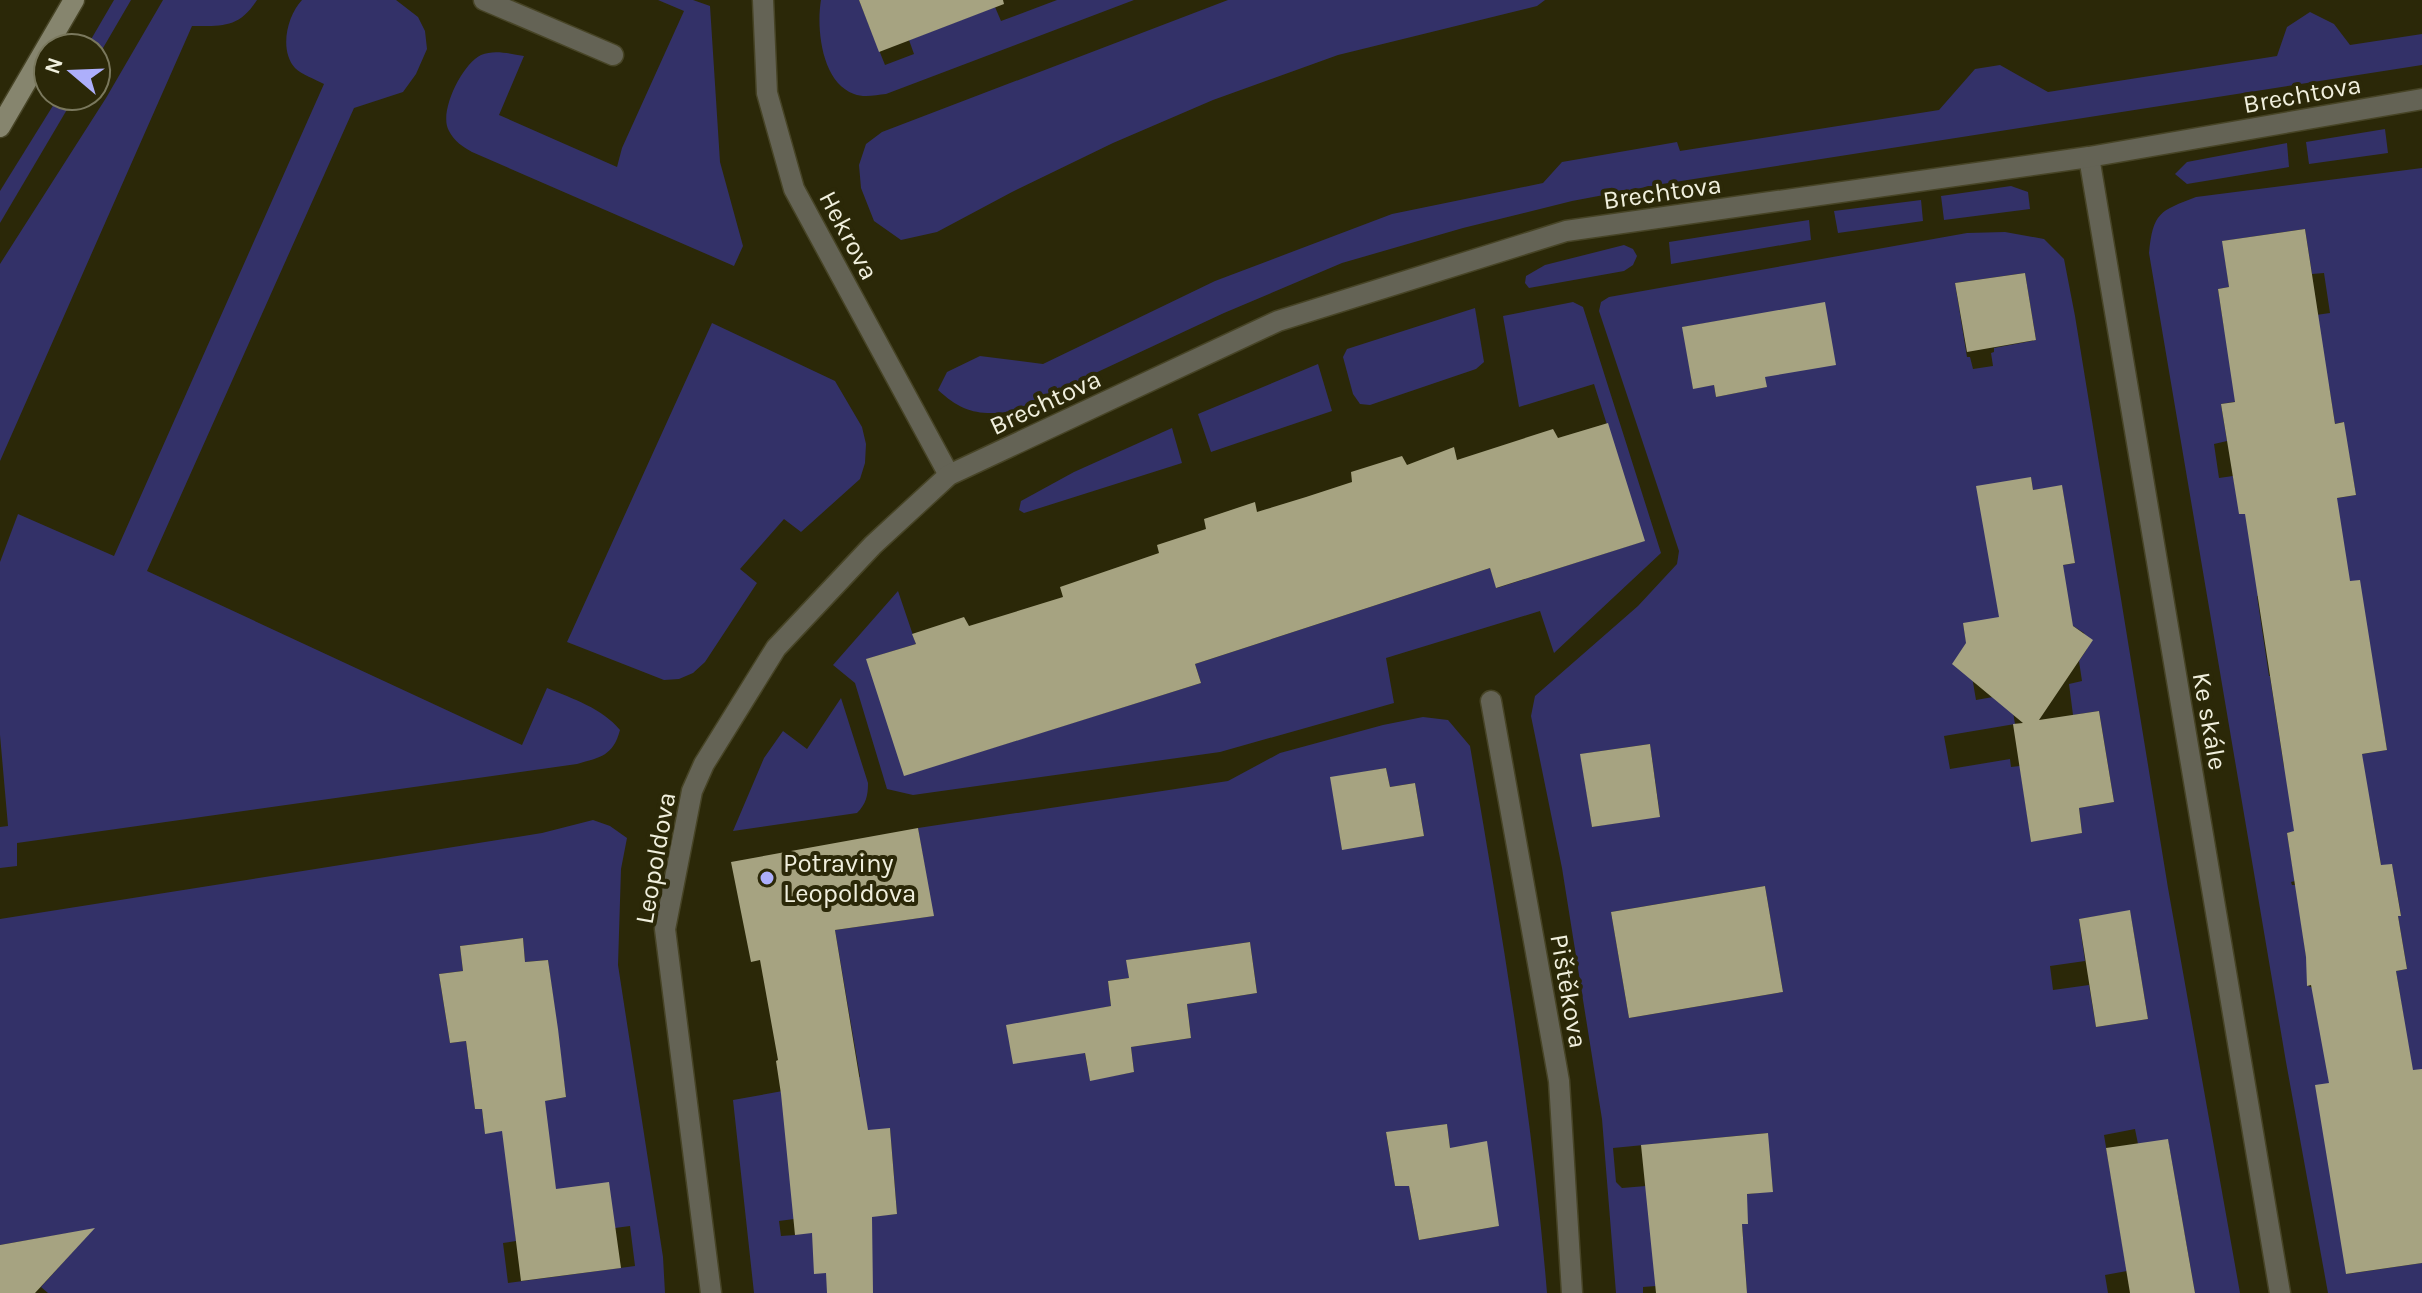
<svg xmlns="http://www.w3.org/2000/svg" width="2422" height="1293" viewBox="0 0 2422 1293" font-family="Karla,sans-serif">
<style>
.green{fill:#333168;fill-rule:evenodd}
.building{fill:#a6a381}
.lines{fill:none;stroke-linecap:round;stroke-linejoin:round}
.lane-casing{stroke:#474426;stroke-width:23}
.street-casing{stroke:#474426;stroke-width:23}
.secondary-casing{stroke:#474426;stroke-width:23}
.lane{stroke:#646355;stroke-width:20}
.street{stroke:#646355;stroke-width:20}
.secondary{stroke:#86856e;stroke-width:20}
.poi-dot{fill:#adaffb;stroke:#2b2808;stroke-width:3}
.labels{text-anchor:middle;stroke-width:8;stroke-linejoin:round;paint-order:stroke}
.street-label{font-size:26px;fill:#f0efdd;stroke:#2b2808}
.poi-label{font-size:26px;fill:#f0efdd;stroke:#2b2808;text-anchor:start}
</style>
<rect width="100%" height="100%" fill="#2b2808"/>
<!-- green -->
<g class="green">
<path d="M114 0H131L96 60V48H86Z"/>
<path d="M163 0H257C239 28 223 26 192 26L0 461V264L106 98Z"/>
<path d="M302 0H396L418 17 425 31 427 49 416 74 403 92 354 108 147 571 522 745 547 688C573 699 602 708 620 730 613 756 601 757 577 764L17 843V866L0 868V827L8 826 0 735V562L18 514 114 556 324 84C315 79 302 75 295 68 279 50 287 16 302 0Z"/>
<path d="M658 0H693L710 6 720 162 743 246 734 266 472 152C463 147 454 141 449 131 438 113 462 64 481 55 495 49 510 54 524 56L499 115 617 167 622 148 684 11Z"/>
<path d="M821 0H859L885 65 914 54 909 40 995 7 1001 21 1057 0H1134L886 94C876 95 864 98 854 94 822 83 816 29 821 0Z"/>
<path d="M1228 0H1545L1537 6 1338 55 1213 100 1113 143 1012 192 937 232 901 240 874 221 861 188 859 165 866 144 882 132Z"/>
<path d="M2310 12 2334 24 2350 45 2422 34V65L1662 184 1572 201 1463 228 1342 263 1224 313 1014 411C981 416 963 413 938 390L947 372 980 356 1043 364 1215 281 1392 214 1543 183 1562 162 1677 142 1680 151 1939 110 1975 69 2000 65 2048 92 2277 56 2287 27Z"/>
<path d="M59 96H75L0 223V191Z"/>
<path d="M2385 129 2388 153 2309 164 2306 142Z"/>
<path d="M2287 143 2289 167 2187 184 2175 174 2187 162Z"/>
<path d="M2422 168V1069L2347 1274 2422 1263V1293H2328L2286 1062 2149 253C2153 212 2160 211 2196 197ZM2305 229 2312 274 2324 273 2330 313 2224 328 2218 289 2229 287 2223 241ZM2329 386 2335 424 2343 422 2356 495 2240 514 2233 476 2219 478 2214 444 2227 441 2221 404ZM2284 592 2372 658 2269 676 2257 596ZM2372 660 2387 750 2284 767 2270 677ZM2373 818 2381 865H2392L2401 915 2398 916 2407 969 2396 971 2404 1020 2308 986 2310 983 2296 885H2292L2291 882 2295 881 2287 833Z"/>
<path d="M2011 186 2028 192 2030 209 1944 220 1941 196Z"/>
<path d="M1921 200 1923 221 1838 233 1834 211Z"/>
<path d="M1809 220 1811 240 1671 264 1669 242Z"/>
<path d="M2005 232 2044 239 2064 259 2075 316 2168 888 2240 1293H2195L2168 1140 2138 1144 2135 1129 2104 1135 2127 1271 2105 1275 2108 1293H1747L1742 1224H1747L1740 1195 1773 1191 1767 1133 1613 1148 1616 1182 1622 1188 1646 1186 1656 1286 1643 1287V1293H1616L1602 1119 1562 868 1531 716 1535 696 1638 606 1677 564 1679 551 1599 311 1601 302 1609 297 1967 233ZM2025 273 2036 340 1994 348V352L1991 353 1993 366 1973 369 1970 357H1967L1955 283ZM1825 303 1763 363 1766 387 1716 397 1714 385 1693 388 1683 327ZM2031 477 2033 490 2062 486 2075 563 1993 578ZM1963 623 2073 626 2084 633 2087 649 2079 661 2082 681 2069 684 2073 715 2099 711 2114 802 2079 808 2082 833 2031 841 2020 766 2011 767 2010 759 1950 769 1944 736 2015 724 2010 694 1976 700ZM1650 744 1660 816 1592 827 1581 754ZM1765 886 1783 992 1629 1018 1611 912ZM2130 911 2148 1019 2096 1027 2089 985 2053 990 2050 966 2085 961 2079 919Z"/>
<path d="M1624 245 1633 249 1637 256 1633 265 1624 271 1529 288 1525 283 1526 276 1545 265Z"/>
<path d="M1573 302 1583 307 1661 553 1554 653 1540 611 1386 658 1394 703 1220 752 913 795 887 789 855 683 833 665 898 591 916 644 867 659 905 775 1201 683 1195 664 1490 568 1497 588 1644 541 1594 384 1519 407 1503 316Z"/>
<path d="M1475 308 1484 362 1476 369 1370 405 1360 404 1353 394 1343 357 1347 349Z"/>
<path d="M712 323 835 381 862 427 866 444 865 463 860 479 801 532 784 519 740 569 757 583 705 662 693 673 679 679 664 680 567 642Z"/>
<path d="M1318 364 1332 411 1211 452 1198 414Z"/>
<path d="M1172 428 1182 463 1024 513 1019 510 1021 501 1074 472Z"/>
<path d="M841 698 868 783C868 796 866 804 857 813L733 831 764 758 783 731 807 749Z"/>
<path d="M1423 717 1448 720 1470 746C1501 928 1532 1109 1547 1293H873L827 1286V1293H754L733 1100 860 1077 835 930 933 916 918 828 1228 781 1280 753 1383 725ZM1386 768 1390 787 1415 783 1424 836 1342 849 1331 778ZM1250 942 1257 993 1187 1004 1191 1038 1131 1047 1134 1072 1090 1080 1077 1013 1111 1006 1108 981 1129 978 1127 960ZM1447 1124 1450 1148 1499 1226 1419 1240 1409 1186H1395L1386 1133ZM890 1128 897 1214 819 1221 795 1235 781 1236 779 1221 794 1219Z"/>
<path d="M593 820 610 826 627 838 621 869 618 965 663 1257 665 1293H48L41 1287 93 1229 0 1245V919L542 833ZM523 938 525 962 548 960 566 1097 545 1101 485 1133 482 1109H475L466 1041 450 1043 439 974 463 971 460 946ZM511 1196 615 1228 630 1226 635 1266 508 1283 503 1243 516 1241Z"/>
</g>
<!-- building -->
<g class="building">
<path d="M859 0H1003L1004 4 879 52Z"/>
<path d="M2305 229 2335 424 2344 422 2356 495 2337 498 2350 581 2360 580 2387 750 2362 754 2381 865 2392 864 2401 916H2398L2407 969 2396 971 2413 1070 2422 1069V1263L2346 1274 2315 1085 2329 1083 2311 985 2307 986 2306 957 2287 833 2294 831 2245 514H2239L2221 404 2235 402 2218 289 2229 287 2222 241Z"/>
<path d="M2025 273 2036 340 1967 352 1955 283Z"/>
<path d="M1825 302 1836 365 1765 377 1767 387 1716 397 1714 385 1693 389 1682 327Z"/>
<path d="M1608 423 1645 541 1496 588 1490 568 1195 664 1201 683 904 776 866 659 916 644 912 634 964 617 969 626 1063 597 1060 587 1159 553 1157 545 1206 529 1204 519 1255 502 1257 512 1306 497 1352 482 1351 472 1402 456 1407 465 1454 447 1457 460 1553 429 1558 438Z"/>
<path d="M2031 477 2033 490 2062 485 2075 563 2063 565 2073 626 2093 640 2039 720 2099 711 2114 802 2079 808 2082 833 2031 842 2013 724 2023 723 1952 664 1966 643 1963 623 1999 617 1976 486Z"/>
<path d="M1650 744 1660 817 1592 827 1580 754Z"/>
<path d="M1386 768 1390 787 1415 783 1424 836 1342 850 1330 777Z"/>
<path d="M918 828 934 916 835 930 868 1130 890 1128 897 1214 872 1217 873 1293H827L826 1273 814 1274 812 1233 795 1235 781 1094 776 1061 778 1060 760 960 751 962 731 862Z"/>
<path d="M1765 886 1783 992 1629 1018 1611 912Z"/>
<path d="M2130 910 2148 1019 2096 1027 2079 919Z"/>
<path d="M523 938 525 962 548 960 558 1029 566 1097 545 1101 556 1189 609 1182 621 1268 521 1281 502 1131 485 1134 482 1109H475L466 1041 450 1043 439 974 463 971 460 946Z"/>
<path d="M1250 942 1257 993 1187 1004 1191 1038 1131 1047 1134 1072 1090 1081 1085 1053 1013 1064 1006 1025 1111 1006 1108 981 1129 978 1126 960Z"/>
<path d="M1447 1124 1450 1148 1487 1141 1499 1226 1419 1240 1409 1186H1395L1386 1132Z"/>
<path d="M1768 1133 1773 1192 1747 1194 1748 1224H1742L1747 1293H1656L1641 1145Z"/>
<path d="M2168 1139 2195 1293H2130L2106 1148Z"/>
<path d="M95 1228 35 1293H0V1245Z"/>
</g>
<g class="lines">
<!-- lane casing -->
<g class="lane-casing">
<path id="lane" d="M484 0 613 55"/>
</g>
<!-- street casing -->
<g class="street-casing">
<g id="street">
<path d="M763 0 767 93 794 189 949 475"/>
<path d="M2089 157 2280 1293"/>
<path d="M1491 701 1559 1081 1572 1293"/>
<path d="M711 1293 665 929 692 791 704 764 776 648 873 545 949 475 1278 321 1566 231 2089 157 2422 99"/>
</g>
</g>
<!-- secondary casing -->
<g class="secondary-casing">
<path id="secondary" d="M0 127 74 0"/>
</g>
<!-- lane -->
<use href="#lane" class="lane"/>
<!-- street -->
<use href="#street" class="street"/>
<!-- secondary -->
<use href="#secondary" class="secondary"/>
</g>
<!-- markers -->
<circle class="poi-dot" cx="767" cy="878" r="8"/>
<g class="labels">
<!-- street labels -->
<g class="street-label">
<text transform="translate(2302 94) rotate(-10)" y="9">Brechtova</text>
<text transform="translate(1662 192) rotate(-8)" y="9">Brechtova</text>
<text transform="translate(849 235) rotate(62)" y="9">Hekrova</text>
<text transform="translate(1045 402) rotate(-25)" y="9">Brechtova</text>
<text transform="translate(2210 721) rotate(80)" y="9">Ke skále</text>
<text transform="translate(655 858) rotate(-80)" y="9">Leopoldova</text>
<text transform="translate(1569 991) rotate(80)" y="9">Pištěkova</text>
</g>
<!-- poi labels -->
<g class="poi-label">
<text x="783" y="872">Potraviny<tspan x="783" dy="30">Leopoldova</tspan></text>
</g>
</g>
<!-- north arrow -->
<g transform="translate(72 72) rotate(289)"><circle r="38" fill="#2b2808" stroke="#7a785d" stroke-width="2"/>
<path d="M0-6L14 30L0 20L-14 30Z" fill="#adaffb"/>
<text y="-12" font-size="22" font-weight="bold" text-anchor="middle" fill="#f0efdd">N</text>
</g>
</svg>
